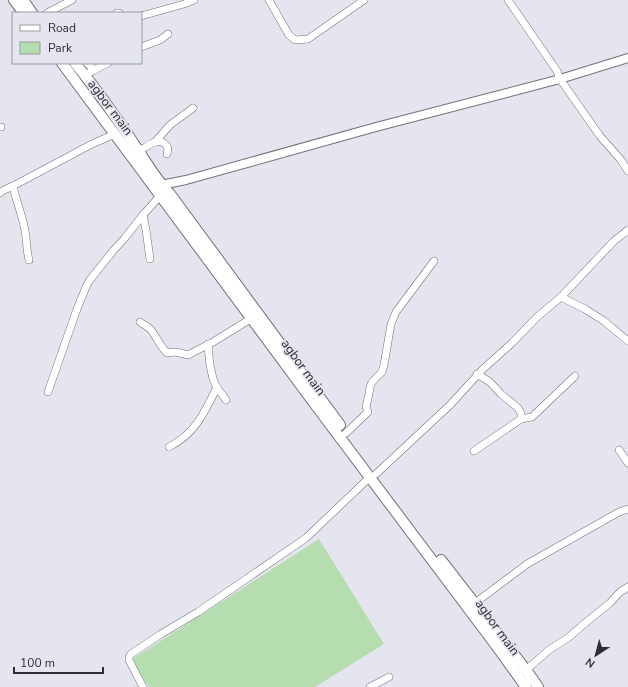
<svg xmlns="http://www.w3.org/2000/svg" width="628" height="687" viewBox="0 0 628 687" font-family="'Nunito Sans',sans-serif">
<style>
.green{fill:#b6ddb0}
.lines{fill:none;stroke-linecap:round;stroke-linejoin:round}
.minor-casing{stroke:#707179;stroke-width:8}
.tertiary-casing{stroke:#707179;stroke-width:10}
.secondary-casing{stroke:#707179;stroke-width:12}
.minor{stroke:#fff;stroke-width:7}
.tertiary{stroke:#fff;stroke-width:8}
.secondary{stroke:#fff;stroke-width:10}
.labels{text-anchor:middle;stroke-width:3.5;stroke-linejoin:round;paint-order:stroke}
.street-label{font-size:13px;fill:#2d2e31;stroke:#e4e5ef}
</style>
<rect width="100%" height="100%" fill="#e4e5ef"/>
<!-- green -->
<path class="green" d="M319 539 384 644 315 687H149L131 660Z"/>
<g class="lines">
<!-- minor casing -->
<g class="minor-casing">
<g id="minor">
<path d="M269 0 289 35 295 40 308 39 364 0"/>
<path d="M508 0 557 71 560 79 600 136 621 160 628 171"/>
<path d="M47 13 72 0"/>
<path d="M117 13H119"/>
<path d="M141 16 184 4 194 0"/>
<path d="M141 47 160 40 168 34"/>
<path d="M87 63 94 70"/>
<path d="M85 75 94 70 108 63"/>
<path d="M0 127H1"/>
<path d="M155 142 170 125 193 108"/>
<path d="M139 151C147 147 158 136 166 145 169 148 168 151 167 154"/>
<path d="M0 193 4 190 13 186"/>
<path d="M143 215 146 230 150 259"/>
<path d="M29 260C26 249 27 237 24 226 21 212 16 200 13 186L92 144 115 134"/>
<path d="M561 297 585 309 604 321 628 341"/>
<path d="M140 322C144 325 149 327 151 330 157 338 160 346 167 353L176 352 188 355 213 342 252 318"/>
<path d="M208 344C209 358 210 373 216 386 219 391 223 395 226 400"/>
<path d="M48 392 77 309 86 287 89 281 113 251 124 239 143 215 160 196"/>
<path d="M521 419 532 417 575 376"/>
<path d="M346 433 368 412 366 407 369 394 370 387 372 382 382 372 384 365 391 324 396 312 434 261"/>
<path d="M169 447C195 434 205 412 217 387"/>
<path d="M619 450 628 463"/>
<path d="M474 451 521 419V413L518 408 501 394 490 382 477 374"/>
<path d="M376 474 450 405 483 369 512 343 537 317 561 297 614 241 628 230"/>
<path d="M475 603 527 564 619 512 628 509"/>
<path d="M526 670 549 650 569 637 590 619 610 603 620 592 628 587"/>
<path d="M143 687 129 660V657L131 654 161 634 198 612 306 538 370 477"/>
<path d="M370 687 389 677"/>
</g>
</g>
<!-- tertiary casing -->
<g class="tertiary-casing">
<path id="tertiary" d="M161 185 186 180 376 127 560 79 628 58"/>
</g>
<!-- secondary casing -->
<g class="secondary-casing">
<g id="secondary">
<path d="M14 0 24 13"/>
<path d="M23 0 32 13"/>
<path d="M62 63 323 415 495 644 526 687"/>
<path d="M75 63C98 91 118 120 138 150 148 165 157 181 170 194L340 425"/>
<path d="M441 560 526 670 538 687"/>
</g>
</g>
<!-- minor -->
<use href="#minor" class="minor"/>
<!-- tertiary -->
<use href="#tertiary" class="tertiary"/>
<!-- secondary -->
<use href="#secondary" class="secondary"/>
</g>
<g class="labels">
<!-- street labels -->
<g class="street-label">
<text transform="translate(111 107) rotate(53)" y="5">agbor main</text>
<text transform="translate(304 367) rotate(54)" y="5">agbor main</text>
<text transform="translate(498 627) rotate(54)" y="5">agbor main</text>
</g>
</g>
<!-- legend -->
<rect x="12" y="12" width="130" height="52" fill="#e4e5ef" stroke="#9b9ca3"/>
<rect x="20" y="25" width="20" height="6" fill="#ffffff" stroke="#9b9ca3"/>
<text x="48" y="32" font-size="12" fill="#2d2e31">Road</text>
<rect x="20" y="42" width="20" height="12" fill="#b6ddb0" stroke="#9b9ca3"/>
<text x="48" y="52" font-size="12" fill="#2d2e31">Park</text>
<!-- north arrow -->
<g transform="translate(596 655) rotate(216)" stroke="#e4e5ef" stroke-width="3" paint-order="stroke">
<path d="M0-3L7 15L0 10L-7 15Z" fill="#2d2e31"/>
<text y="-6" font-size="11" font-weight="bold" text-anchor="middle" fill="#2d2e31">N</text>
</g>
<!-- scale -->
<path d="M14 667v6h89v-6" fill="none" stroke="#2d2e31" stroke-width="2"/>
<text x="20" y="667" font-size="12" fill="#2d2e31" stroke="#e4e5ef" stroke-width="3" paint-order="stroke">100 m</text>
</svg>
